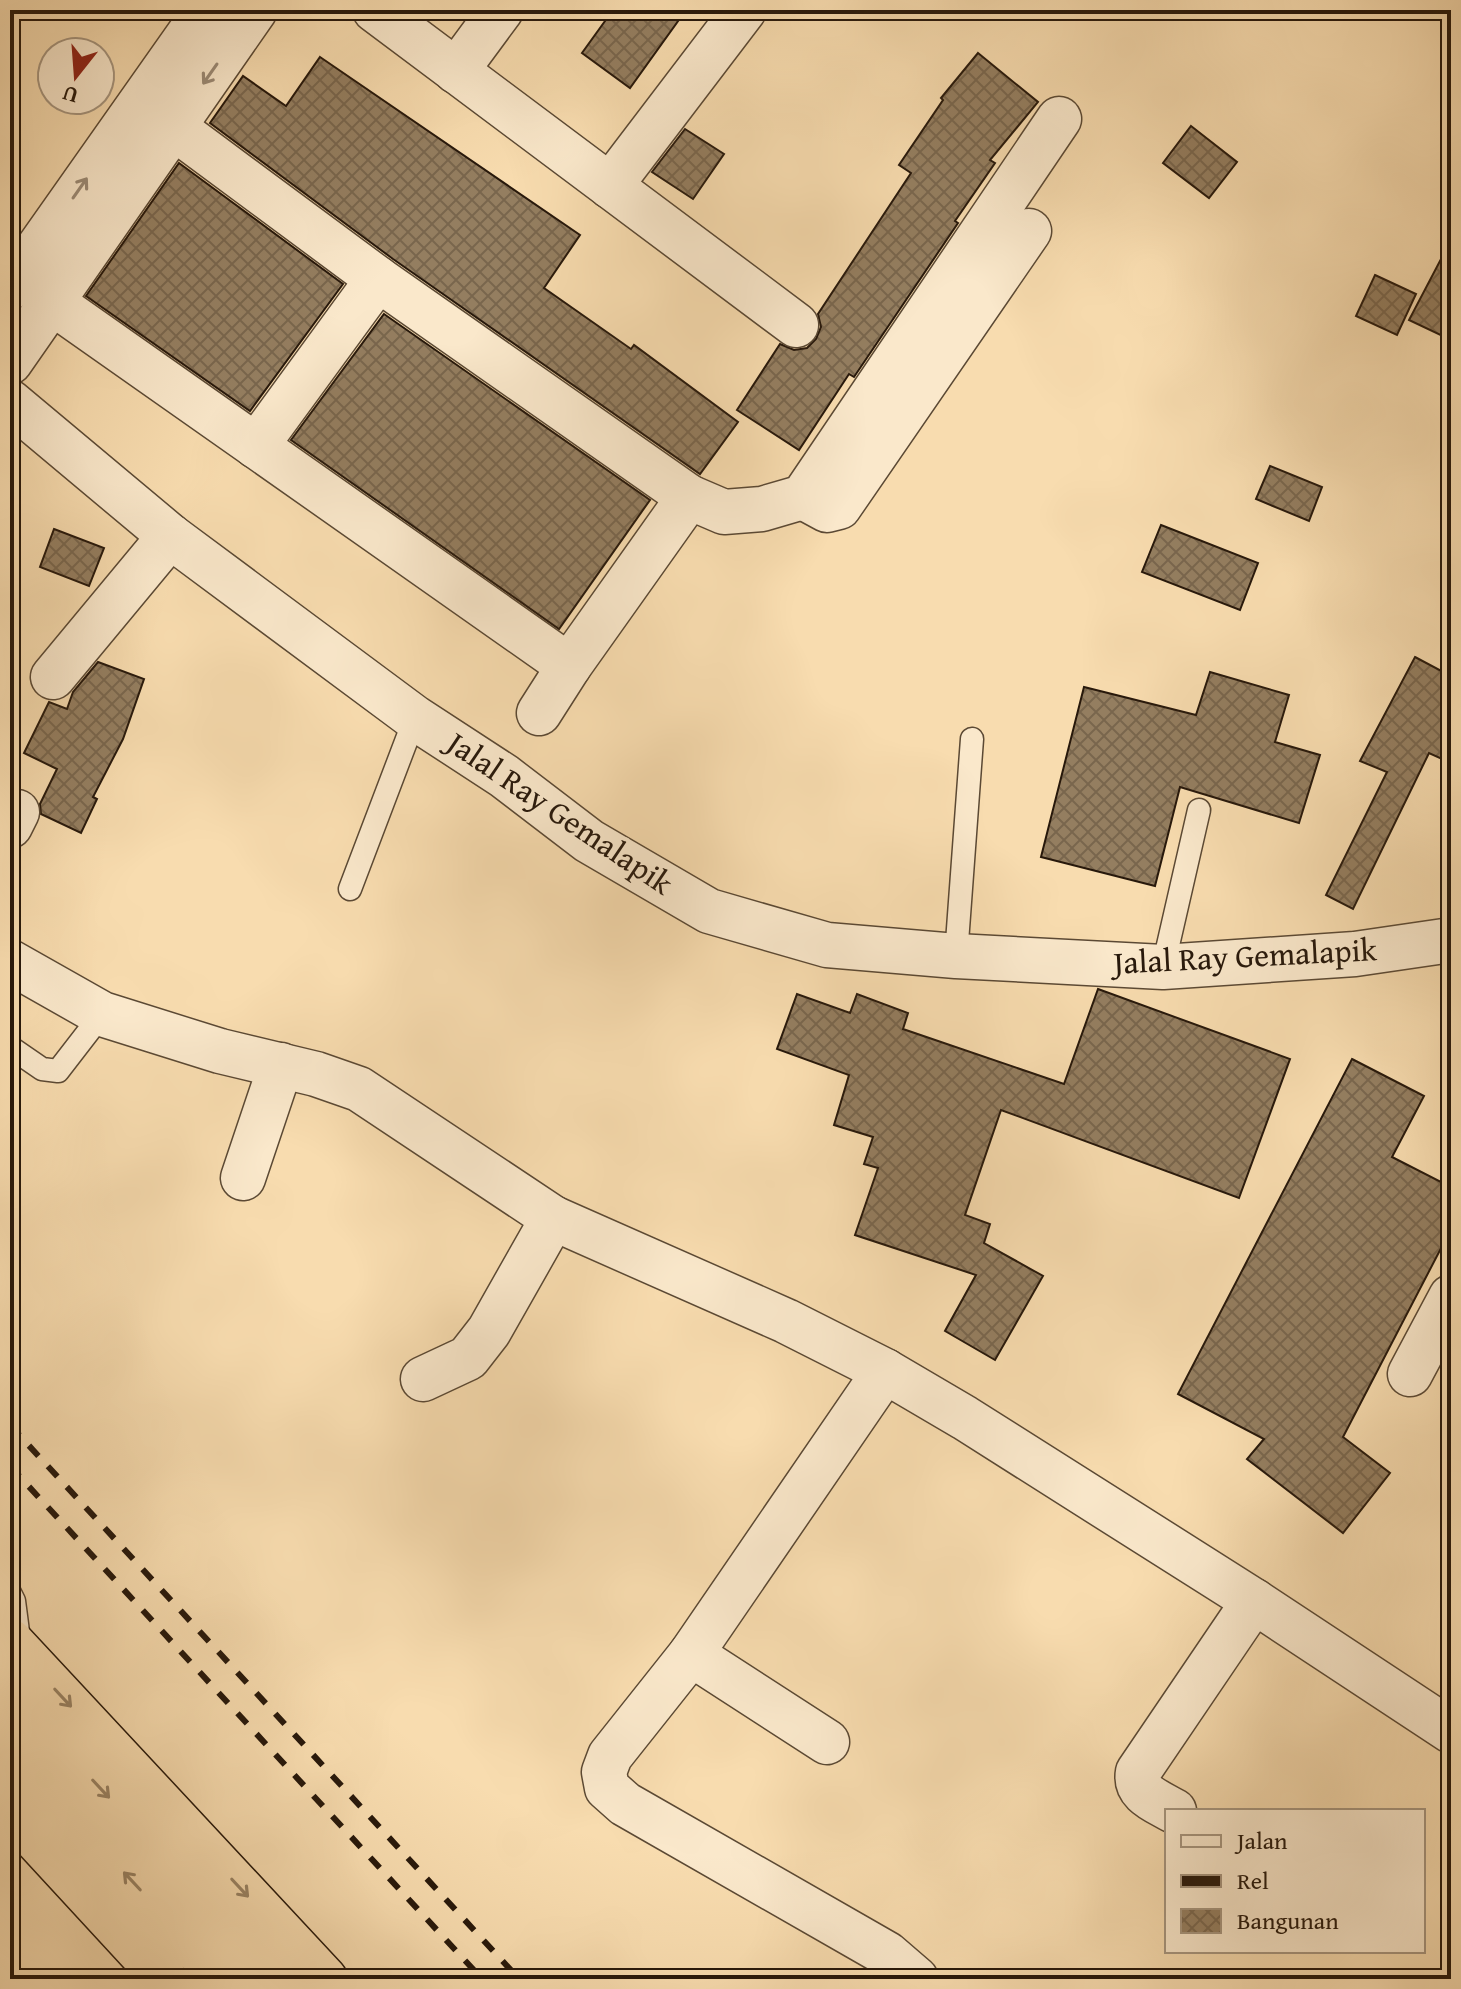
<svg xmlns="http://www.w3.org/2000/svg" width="1461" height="1989" viewBox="0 0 1461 1989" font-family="'Gentium Book Plus',serif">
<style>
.building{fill:url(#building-cross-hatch);stroke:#27180b;stroke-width:2}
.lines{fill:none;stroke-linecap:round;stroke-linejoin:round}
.lane-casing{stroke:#5b4934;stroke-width:25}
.street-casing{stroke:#5b4934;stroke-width:47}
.highway-casing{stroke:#27180b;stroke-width:47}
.lane{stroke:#fae8cb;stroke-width:22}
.street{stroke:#fae8cb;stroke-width:44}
.highway{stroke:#f8dcaf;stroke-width:44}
.rail{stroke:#27180b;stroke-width:6;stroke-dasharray:14 14;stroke-linecap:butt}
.oneway{stroke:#9b8a75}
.oneway2{stroke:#9a8465}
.labels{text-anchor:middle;stroke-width:8;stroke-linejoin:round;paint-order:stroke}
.street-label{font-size:32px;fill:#27180b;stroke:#fae8cb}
</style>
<defs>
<pattern id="building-cross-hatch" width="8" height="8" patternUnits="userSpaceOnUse" patternTransform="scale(2)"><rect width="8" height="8" fill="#947e60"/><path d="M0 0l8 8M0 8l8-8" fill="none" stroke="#79664d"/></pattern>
</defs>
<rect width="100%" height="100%" fill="#f8dcaf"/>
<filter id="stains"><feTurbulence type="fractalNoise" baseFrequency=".0025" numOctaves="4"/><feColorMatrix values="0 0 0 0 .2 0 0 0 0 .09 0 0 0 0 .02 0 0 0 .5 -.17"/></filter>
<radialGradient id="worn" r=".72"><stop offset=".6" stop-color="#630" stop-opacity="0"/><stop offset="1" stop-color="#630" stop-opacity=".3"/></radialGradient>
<!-- building -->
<g class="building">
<path d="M613 10H686L630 88 582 53Z"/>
<path d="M978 53 1038 102 990 160 995 163 955 221 958 223 854 377 849 374 799 450 737 410 780 344 794 350 807 348 816 339 821 327 818 314 911 173 899 165 943 100 941 98Z"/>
<path d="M320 57 580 235 544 288 631 349 634 345 738 422 700 474 393 259 210 123 243 76 286 106Z"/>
<path d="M1191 126 1237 162 1209 198 1163 163Z"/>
<path d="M685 129 724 154 693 199 652 172Z"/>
<path d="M179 163 343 284 250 411 86 296Z"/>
<path d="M1451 240V340L1409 320Z"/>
<path d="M1375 275 1416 294 1397 335 1356 316Z"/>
<path d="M384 314 650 500 559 629 291 440Z"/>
<path d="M1270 466 1322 487 1309 521 1256 499Z"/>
<path d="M1161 525 1258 563 1240 610 1142 572Z"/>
<path d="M54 529 104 548 89 586 40 567Z"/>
<path d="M1415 657 1451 676V763L1429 753 1353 909 1326 895 1387 772 1360 761Z"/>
<path d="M98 662 144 679 123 739 93 797 97 799 81 833 41 814 40 804 57 769 24 753 49 702 67 709 73 692Z"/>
<path d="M1210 672 1289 695 1275 742 1320 755 1299 823 1180 787 1155 886 1041 857 1084 687 1196 715Z"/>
<path d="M1098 989 1290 1059 1239 1198 1001 1110 965 1215 990 1224 984 1243 1043 1276 995 1360 945 1331 976 1275 855 1235 878 1168 864 1164 873 1137 834 1125 849 1075 777 1049 797 994 850 1013 857 994 908 1013 903 1029 1064 1084Z"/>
<path d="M1352 1059 1424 1096 1392 1157 1451 1187V1229L1343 1437 1390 1473 1343 1533 1247 1459 1264 1439 1178 1394Z"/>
</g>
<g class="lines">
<!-- lane casing -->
<g class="lane-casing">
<g id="lane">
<path d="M350 889 415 718"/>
<path d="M956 956 972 739"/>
<path d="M1163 967 1199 810"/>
<path d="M10 1047 42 1069 58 1071 102 1014"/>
<path d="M10 1593 14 1601 20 1647"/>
</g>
</g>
<!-- street casing -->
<g class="street-casing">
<g id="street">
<path d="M375 10 796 325"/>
<path d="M456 71 501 10"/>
<path d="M173 127 378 279 689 497 724 512 762 509 803 497 1059 119"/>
<path d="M610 186 744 10"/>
<path d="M10 288 206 10"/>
<path d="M53 303 569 666"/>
<path d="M10 362 255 10"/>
<path d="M10 402 170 536 415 718 504 776 589 841 709 911 827 945 956 956 1163 967 1355 954 1451 940"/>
<path d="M256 446 378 279"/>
<path d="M803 497 827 510 839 507 1029 231"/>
<path d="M53 677 170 536"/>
<path d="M539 713 569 666 689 497"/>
<path d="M10 826 17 812"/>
<path d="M10 962 102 1014 220 1051 316 1074 359 1089 553 1218 786 1321 885 1371 965 1418 1254 1601 1451 1731"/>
<path d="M243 1178 281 1065"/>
<path d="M885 1371 691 1654 610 1756 604 1772 607 1788 625 1804 887 1954 916 1979"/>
<path d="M1410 1374 1451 1297"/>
<path d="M423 1379 468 1358 489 1331 553 1218"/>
<path d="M691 1654 827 1742"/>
<path d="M1174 1811C1157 1801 1134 1794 1138 1772L1254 1601"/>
</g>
</g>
<!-- highway casing -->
<g class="highway-casing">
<g id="highway">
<path d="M10 1641 325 1979"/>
<path d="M10 1691 279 1979"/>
<path d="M10 1749 224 1979"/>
<path d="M10 1811 165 1979"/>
</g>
</g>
<!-- lane -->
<use href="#lane" class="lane"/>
<!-- street -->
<use href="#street" class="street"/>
<!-- highway -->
<use href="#highway" class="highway"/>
<!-- rail -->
<g class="rail">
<path d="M10 1425 519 1979"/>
<path d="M10 1466 482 1979"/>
</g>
</g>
<!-- one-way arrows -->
<defs><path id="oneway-shaft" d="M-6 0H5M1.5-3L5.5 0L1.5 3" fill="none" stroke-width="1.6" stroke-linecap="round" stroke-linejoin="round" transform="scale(2)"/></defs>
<g class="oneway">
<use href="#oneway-shaft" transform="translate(210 74) rotate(125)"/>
<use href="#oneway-shaft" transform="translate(80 188) rotate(-55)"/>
</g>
<g class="oneway2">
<use href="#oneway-shaft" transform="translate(63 1698) rotate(47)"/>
<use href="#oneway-shaft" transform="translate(101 1789) rotate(47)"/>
<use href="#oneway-shaft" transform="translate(132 1881) rotate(-133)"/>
<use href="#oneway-shaft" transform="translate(240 1888) rotate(47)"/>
</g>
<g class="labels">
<!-- street labels -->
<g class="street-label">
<text transform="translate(560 813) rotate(34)" y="11">Jalal Ray Gemalapik</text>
<text transform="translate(1245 956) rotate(-3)" y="11">Jalal Ray Gemalapik</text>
</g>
</g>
<!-- margin -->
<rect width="1461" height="1989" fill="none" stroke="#f8dcaf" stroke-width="40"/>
<rect x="12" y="12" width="1437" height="1965" fill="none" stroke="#27180b" stroke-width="4"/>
<rect x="20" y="20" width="1421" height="1949" fill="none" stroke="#27180b" stroke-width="2"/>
<!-- legend -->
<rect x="1165" y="1809" width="260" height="144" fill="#fae8cb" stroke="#a6957e" stroke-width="2"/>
<rect x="1181" y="1835" width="40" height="12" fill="#fae8cb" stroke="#a6957e" stroke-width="2"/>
<text x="1237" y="1849" font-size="24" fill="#27180b">Jalan</text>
<rect x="1181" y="1875" width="40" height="12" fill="#27180b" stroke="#a6957e" stroke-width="2"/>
<text x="1237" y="1889" font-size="24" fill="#27180b">Rel</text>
<rect x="1181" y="1909" width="40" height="24" fill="url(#building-cross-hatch)" stroke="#a6957e" stroke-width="2"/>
<text x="1237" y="1929" font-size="24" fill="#27180b">Bangunan</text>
<!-- north arrow -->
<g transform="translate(76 76) rotate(197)"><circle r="38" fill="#fae8cb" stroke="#a6957e" stroke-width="2"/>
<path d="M0-6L14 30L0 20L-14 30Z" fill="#8f2418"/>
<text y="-12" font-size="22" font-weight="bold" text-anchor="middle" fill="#27180b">U</text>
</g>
<rect width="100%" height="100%" filter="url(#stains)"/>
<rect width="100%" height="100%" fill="url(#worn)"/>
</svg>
